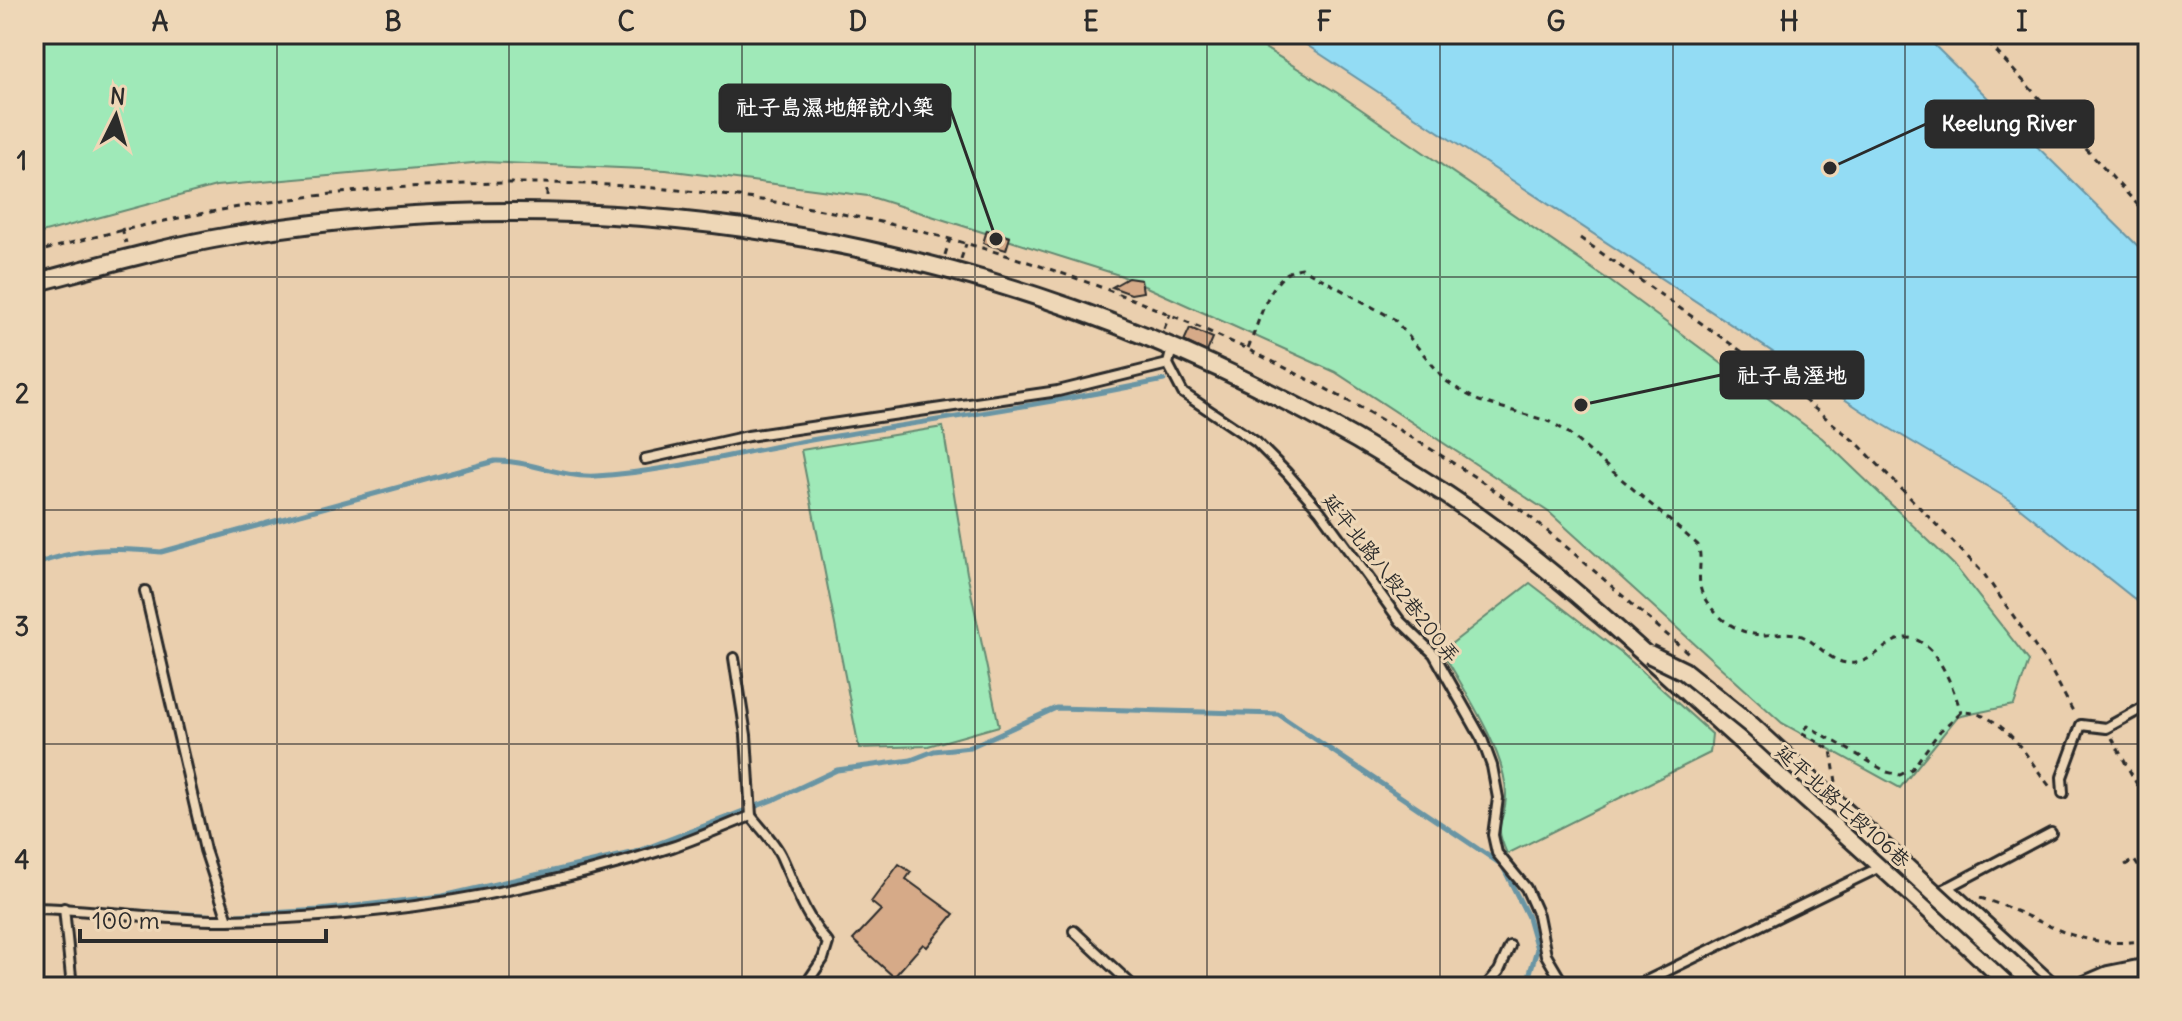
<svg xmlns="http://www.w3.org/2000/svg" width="2182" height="1021" viewBox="0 0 2182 1021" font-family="Delius,'LXGW WenKai TC',sans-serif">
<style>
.green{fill:#9fe9b8;stroke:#658a72;stroke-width:2}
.water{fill:#93dcf4;stroke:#6995a4;stroke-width:2}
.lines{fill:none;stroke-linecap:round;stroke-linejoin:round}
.stream{stroke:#6995a4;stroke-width:5}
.building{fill:#d6aa88;stroke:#2b2b2b;stroke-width:2}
.lane-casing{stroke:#2b2b2b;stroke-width:14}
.street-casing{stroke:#2b2b2b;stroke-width:22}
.secondary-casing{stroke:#2b2b2b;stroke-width:28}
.path{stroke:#2b2b2b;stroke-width:3;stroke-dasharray:6 6;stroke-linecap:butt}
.lane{stroke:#eed7b7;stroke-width:8}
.street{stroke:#eed7b7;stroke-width:16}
.secondary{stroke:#eed7b7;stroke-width:22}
.street-bridge-casing{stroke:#2b2b2b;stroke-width:22;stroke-linecap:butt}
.street-bridge{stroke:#eed7b7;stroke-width:16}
.grid{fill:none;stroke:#2b2b2b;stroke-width:2;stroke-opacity:0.55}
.labels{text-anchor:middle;stroke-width:6;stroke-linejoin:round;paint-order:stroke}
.street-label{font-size:20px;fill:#2b2b2b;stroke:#eed7b7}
.leader{fill:none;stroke:#2b2b2b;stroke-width:3}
.callout-dot{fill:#2b2b2b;stroke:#eed7b7;stroke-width:3}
.callout{fill:#2b2b2b;stroke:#2b2b2b;stroke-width:3}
.callout-label{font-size:22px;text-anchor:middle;font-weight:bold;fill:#fff}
.neatline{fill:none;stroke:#2b2b2b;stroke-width:3}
.grid-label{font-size:26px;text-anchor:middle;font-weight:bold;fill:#2b2b2b}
</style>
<rect width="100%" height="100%" fill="#eacfae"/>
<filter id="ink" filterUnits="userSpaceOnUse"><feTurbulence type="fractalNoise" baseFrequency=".0125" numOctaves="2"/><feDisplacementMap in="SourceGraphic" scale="16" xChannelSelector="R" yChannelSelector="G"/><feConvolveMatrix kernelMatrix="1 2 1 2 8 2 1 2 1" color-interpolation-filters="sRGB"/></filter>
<g filter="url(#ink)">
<!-- green -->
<g class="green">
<path d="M34 34H1242L1336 92 1610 281 1822 438 1954 565 2029 661 2014 705 1957 717 1900 788 1782 723 1550 513 1335 372 1122 276 868 196 666 170 484 162 216 186 34 235Z"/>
<path d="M943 427 967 573 999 726 928 746 859 748 801 450Z"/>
<path d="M1530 583 1625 656 1712 734 1710 753 1507 854C1491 817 1506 826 1506 794 1506 752 1463 688 1442 651Z"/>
</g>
<!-- water -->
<path class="water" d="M1290 34H1923L2148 256V618L2137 601 2010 500 1879 422Z"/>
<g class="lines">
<!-- stream -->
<g class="stream">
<path d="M34 565C77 548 116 547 161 552L495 461C529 460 560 478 596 476 670 472 743 451 817 439 933 420 1049 404 1164 380"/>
<path d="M134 911 222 916 320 910 443 896 636 852 775 799 837 770 911 760 934 751 970 747 1056 708 1278 714 1502 865 1528 917 1537 949 1529 976 1520 987"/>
</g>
</g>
<!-- building -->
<g class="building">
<path d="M987 230 1010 237 1006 250 983 243Z"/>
<path d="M1128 278 1141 280 1143 292 1131 294 1112 287Z"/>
<path d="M1190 328 1213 338 1207 352 1184 341Z"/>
<path d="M899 864 911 872 906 879 954 914 927 947 923 944 894 977 853 940 881 910 871 902Z"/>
</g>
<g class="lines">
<!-- lane casing -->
<g class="lane-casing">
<g id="lane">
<path d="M1172 348 1168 364 1183 393 1256 442 1287 473 1320 511 1400 621 1434 654 1482 739 1492 766 1498 798 1493 835 1497 853 1526 888 1538 915 1546 955 1565 987"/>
<path d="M645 459 748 436 1058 391 1168 364"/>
<path d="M145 591 205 850 228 920"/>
<path d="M734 658 746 735 751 816"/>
<path d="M2063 793 2062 777 2081 725 2106 728 2148 705"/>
<path d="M751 816C761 829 776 843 782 858 796 889 805 917 828 943L823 959 804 987"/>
<path d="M1949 887 2058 987"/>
<path d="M1934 889 1938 892 1949 887 2051 833"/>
<path d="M34 908C99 909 163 921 228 920 378 918 530 893 672 847 699 838 725 826 751 816"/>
<path d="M64 908 72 987"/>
<path d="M1074 931 1134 987"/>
<path d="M1485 987 1499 971 1510 946"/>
<path d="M1634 987 1880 867"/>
</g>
</g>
<!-- street casing -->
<g class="street-casing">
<g id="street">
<path d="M34 283C99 266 164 247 230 236 659 164 1084 257 1447 495 1547 561 1633 644 1722 724 1819 811 1918 897 2012 987"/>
<path d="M2080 987 2108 975 2148 967"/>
</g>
</g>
<!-- secondary casing -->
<g class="secondary-casing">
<path id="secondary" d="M2114 987 2148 981"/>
</g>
<!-- path -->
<g class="path">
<path d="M1980 34 2148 216"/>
<path d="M547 196V182"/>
<path d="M122 228 126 243"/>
<path d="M1580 238 1768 370 1860 446 1984 574 2050 668 2075 715"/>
<path d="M34 253C539 111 1019 186 1461 468 1545 521 1614 591 1691 655"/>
<path d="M945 255 950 239"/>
<path d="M961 259 966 244"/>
<path d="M1164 329 1170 314"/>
<path d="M1248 348C1260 322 1269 271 1302 268L1394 319 1446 381 1461 391 1479 401 1551 422 1567 432 1698 545C1704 563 1694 582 1705 599 1717 619 1741 636 1766 635 1778 634 1790 631 1802 636 1821 645 1832 666 1855 663 1871 661 1880 649 1893 642 1930 621 1953 687 1961 712"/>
<path d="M2112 738 2148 805"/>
<path d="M1836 782 1831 750 1801 732 1808 726 1887 772 1900 775 1912 769 1940 731 1961 712C2004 711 2026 757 2051 788"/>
<path d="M2125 865 2134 860 2148 881"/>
<path d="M1980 898C2045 917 2073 952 2148 940"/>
</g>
<!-- lane -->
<use href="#lane" class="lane"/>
<!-- street -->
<use href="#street" class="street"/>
<!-- secondary -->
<use href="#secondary" class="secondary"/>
<!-- street-bridge casing -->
<g class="street-bridge-casing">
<path id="street-bridge" d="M1649 654 1684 671 1751 725 2037 987"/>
</g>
<!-- street-bridge -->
<use href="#street-bridge" class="street-bridge"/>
</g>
</g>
<!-- grid -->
<path class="grid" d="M277 34V987M509 34V987M742 34V987M975 34V987M1207 34V987M1440 34V987M1673 34V987M1905 34V987M34 277H2148M34 510H2148M34 744H2148"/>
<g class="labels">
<!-- street labels -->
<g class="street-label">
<text transform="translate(1391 578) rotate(52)" y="7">延平北路八段2巷200弄</text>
<text transform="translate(1843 806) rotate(42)" y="7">延平北路七段106巷</text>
</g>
</g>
<!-- callouts -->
<path class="leader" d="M996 239L950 108M1830 168L1926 124M1581 405L1721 375"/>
<g class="callout-dot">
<circle cx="996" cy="239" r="8"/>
<circle cx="1830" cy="168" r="8"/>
<circle cx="1581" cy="405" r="8"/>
</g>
<g class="callout">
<rect x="720" y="85" width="230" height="46" rx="8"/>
<rect x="1926" y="101" width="167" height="46" rx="8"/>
<rect x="1721" y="352" width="142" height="46" rx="8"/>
</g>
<g class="callout-label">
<text x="835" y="115">社子島濕地解說小築</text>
<text x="2009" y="131">Keelung River</text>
<text x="1792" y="383">社子島溼地</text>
</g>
<!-- margin -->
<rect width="2182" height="1021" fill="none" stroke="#eed7b7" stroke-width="88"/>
<!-- north arrow -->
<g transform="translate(116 116) rotate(5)" stroke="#eed7b7" stroke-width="6" paint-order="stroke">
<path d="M0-6L14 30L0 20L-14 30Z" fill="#2b2b2b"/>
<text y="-12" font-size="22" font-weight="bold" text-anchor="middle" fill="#2b2b2b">N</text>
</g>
<!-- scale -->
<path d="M80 929v12h246v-12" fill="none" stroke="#2b2b2b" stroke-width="4"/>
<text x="92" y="929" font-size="24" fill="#2b2b2b" stroke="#eed7b7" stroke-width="6" paint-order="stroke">100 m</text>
<rect x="44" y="44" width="2094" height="933" class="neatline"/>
<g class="grid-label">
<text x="160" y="31">A</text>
<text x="393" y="31">B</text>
<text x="626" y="31">C</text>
<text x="858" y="31">D</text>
<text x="1091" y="31">E</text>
<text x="1324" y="31">F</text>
<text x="1556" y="31">G</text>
<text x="1789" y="31">H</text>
<text x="2022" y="31">I</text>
<text x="22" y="170">1</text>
<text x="22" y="403">2</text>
<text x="22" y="636">3</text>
<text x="22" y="869">4</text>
</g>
</svg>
